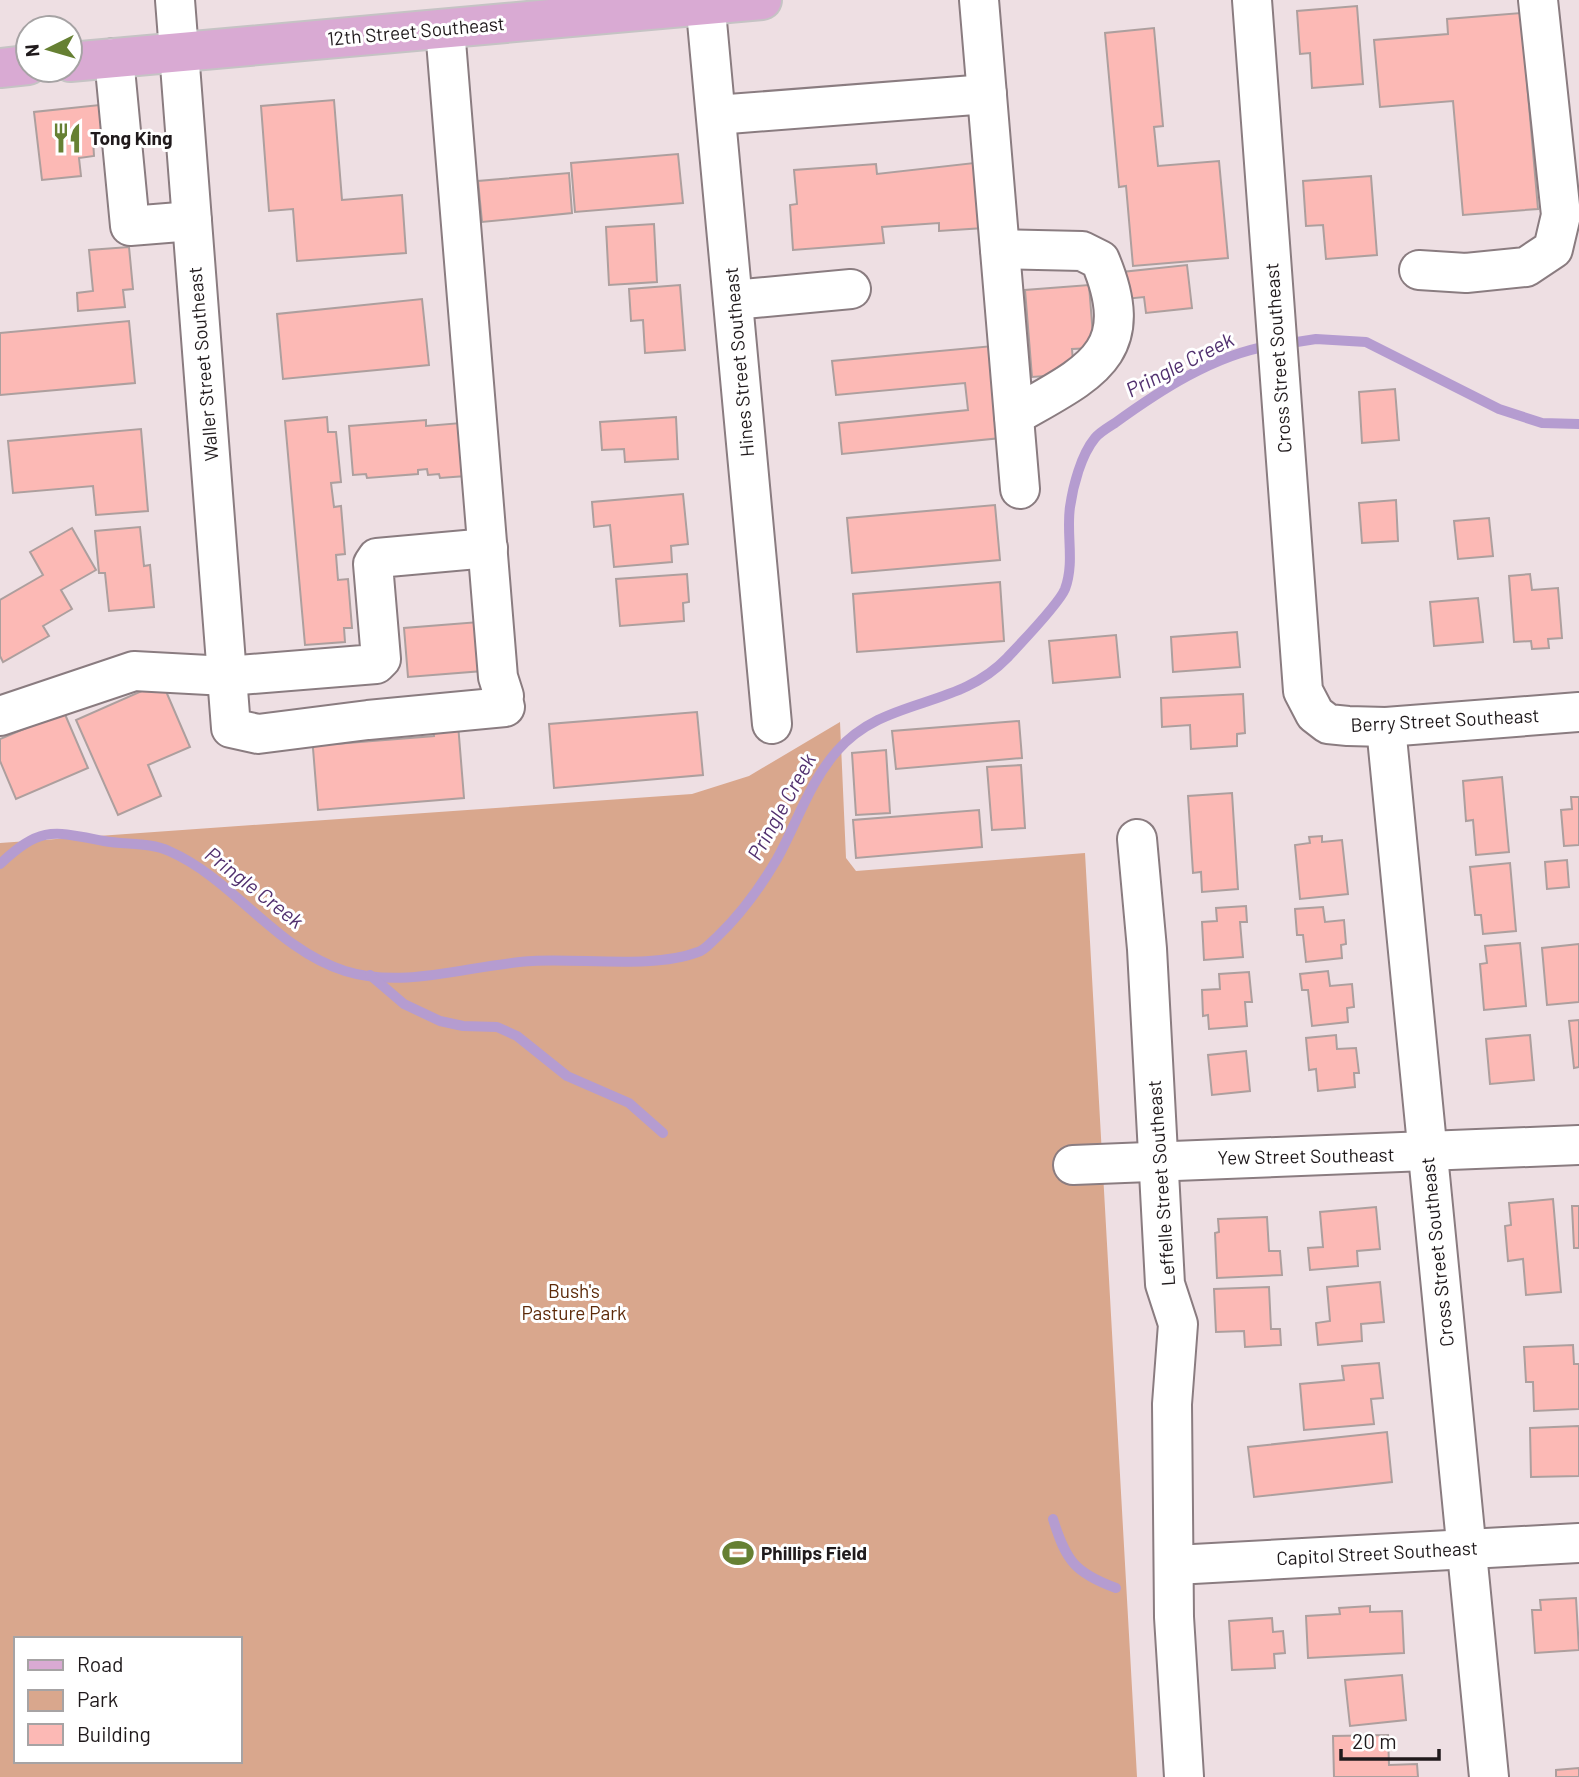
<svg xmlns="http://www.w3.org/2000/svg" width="1579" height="1777" viewBox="0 0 1579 1777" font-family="Barlow,sans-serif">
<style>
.green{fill:#d9a78d;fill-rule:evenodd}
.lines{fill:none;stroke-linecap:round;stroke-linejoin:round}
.stream{stroke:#b59cd0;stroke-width:10}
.building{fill:#fcb9b5;stroke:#ad9f9e;stroke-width:2}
.minor-casing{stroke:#8a7c80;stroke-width:42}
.major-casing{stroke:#c5c3c4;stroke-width:42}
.minor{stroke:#fff;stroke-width:38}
.major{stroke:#d9aad3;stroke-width:38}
.labels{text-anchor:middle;stroke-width:6;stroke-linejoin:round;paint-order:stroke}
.street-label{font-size:19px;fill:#201a1c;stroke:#fff}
.poi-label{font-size:19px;font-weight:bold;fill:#201a1c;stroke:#fff;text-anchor:start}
.park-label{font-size:19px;fill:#5d2a09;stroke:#fff}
.water-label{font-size:21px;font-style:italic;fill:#51306f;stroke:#fff}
</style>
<rect width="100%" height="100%" fill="#eedfe3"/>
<!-- green -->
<path class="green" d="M840 722 846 858 856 871 1085 853 1137 1777H0V843L692 794 749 776ZM16 1639H240V1761H16Z"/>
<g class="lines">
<!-- stream -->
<g class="stream">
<path d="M1284 344 1316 339 1366 342 1499 409 1542 423 1579 424"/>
<path d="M0 864C41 826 52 831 104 841 125 845 150 842 169 851 235 880 275 949 345 971 406 990 472 964 533 961 581 958 654 969 698 952 705 950 711 942 717 937 741 914 760 888 777 859 797 823 809 783 837 751 885 696 957 710 1007 658 1020 644 1059 604 1065 589 1075 562 1066 534 1070 507 1073 486 1081 455 1095 438 1100 432 1109 427 1115 423 1159 391 1214 355 1269 346"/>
<path d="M370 975 404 1004 440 1021 463 1026 497 1027 517 1036 567 1076 629 1103 663 1133"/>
<path d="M1053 1519C1066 1561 1075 1573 1116 1588"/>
</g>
</g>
<!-- building -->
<g class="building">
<path d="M1357 6 1363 84 1312 88 1310 53 1300 54 1297 11Z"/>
<path d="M1521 13 1538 209 1463 215 1453 101 1380 107 1374 40 1448 34 1447 19Z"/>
<path d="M1154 28 1163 126 1154 127 1158 166 1219 161 1228 258 1133 266 1126 186 1119 187 1105 33Z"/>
<path d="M334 100 342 200 402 195 406 253 297 261 293 209 269 211 261 106Z"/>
<path d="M109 104 113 136 93 139 94 156 79 158 81 176 42 180 34 112Z"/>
<path d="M678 154 683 203 575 212 571 163Z"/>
<path d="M974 163 984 228 939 231V223L882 227 884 243 793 250 790 205 797 204 794 170 876 164 877 174Z"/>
<path d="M569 173 572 213 482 222 478 181Z"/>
<path d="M1371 176 1377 255 1326 259 1323 225 1306 226 1303 181Z"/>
<path d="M654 224 657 282 609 285 606 227Z"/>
<path d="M129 247 133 289 123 290 125 307 78 311 77 293 93 291 89 250Z"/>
<path d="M1187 265 1192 308 1146 313 1144 297 1125 299 1122 272Z"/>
<path d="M680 285 685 350 645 353 643 320 631 321 629 289Z"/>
<path d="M1089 285 1094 348 1072 349 1074 374 1032 377 1025 290Z"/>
<path d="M422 299 429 365 283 379 277 314Z"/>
<path d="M129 321 135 383 0 395V333Z"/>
<path d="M993 346 1001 438 842 454 839 423 968 410 965 383 836 395 832 361Z"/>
<path d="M1395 389 1399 440 1362 443 1359 392Z"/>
<path d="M327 417 328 432H336L341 482 331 483 334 507 341 506 345 554 336 555 338 580 348 579 352 628H344L345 642 305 645 285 421Z"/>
<path d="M676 417 678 459 625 462 624 449 602 450 600 422Z"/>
<path d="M426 420V426L461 423 466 476 440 478 439 474 428 475 427 469 418 470V474L367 478 366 474 353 475 349 426Z"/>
<path d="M141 429 148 511 96 515 93 486 13 493 8 441Z"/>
<path d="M683 494 688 544 671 546 672 562 614 567 610 525 594 527 592 502Z"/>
<path d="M1396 500 1398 541 1362 543 1359 503Z"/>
<path d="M995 505 1000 560 852 573 847 518Z"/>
<path d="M1489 518 1493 556 1458 559 1454 521Z"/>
<path d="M140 527 144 566 150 565 154 607 109 611 105 573H99L95 531Z"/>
<path d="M72 528 96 570 61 590 72 609 43 626 49 636 3 662 0 656V600L43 575 30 552Z"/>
<path d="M687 574 689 602 683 603 684 621 620 626 616 579Z"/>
<path d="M1530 574 1532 590 1558 588 1562 638 1548 639 1549 648 1532 649 1531 641 1514 642 1509 576Z"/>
<path d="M1000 582 1004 641 857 652 853 594Z"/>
<path d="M1478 598 1483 642 1434 646 1430 602Z"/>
<path d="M479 622 483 671 408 677 404 628Z"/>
<path d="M1237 632 1240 667 1173 672 1171 637Z"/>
<path d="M1116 635 1120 677 1053 683 1049 641Z"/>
<path d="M162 682 190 747 148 765 161 796 118 815 76 720Z"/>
<path d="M1243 694 1245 733 1237 734V746L1191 749 1190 725 1162 727 1161 698Z"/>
<path d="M64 712 88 768 16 799 0 761V739Z"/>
<path d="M697 712 703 775 554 788 549 724Z"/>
<path d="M1019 721 1022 758 896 769 892 731Z"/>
<path d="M458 724 464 798 318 810 312 736 336 734V744L434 736 433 726Z"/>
<path d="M886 750 890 813 856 815 852 753Z"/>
<path d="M1021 765 1025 828 992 830 987 767Z"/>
<path d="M1502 777 1509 852 1476 855 1473 820 1466 821 1463 781Z"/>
<path d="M1232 793 1238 889 1202 892 1201 872 1193 873 1188 796Z"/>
<path d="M1571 797H1579V845L1564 846 1561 810 1572 809Z"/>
<path d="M979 810 982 847 856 858 853 820Z"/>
<path d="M1322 836V842L1342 840 1348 894 1300 899 1295 845 1310 843 1309 837Z"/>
<path d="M1567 860 1569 887 1547 889 1545 862Z"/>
<path d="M1510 863 1516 931 1483 934 1481 915H1475L1470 867Z"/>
<path d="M1246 906 1247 922H1240L1243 957 1204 960 1202 922 1217 921 1216 908Z"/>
<path d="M1323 907 1325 922 1344 920 1346 944 1341 945 1342 958 1306 962 1303 935H1297L1295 909Z"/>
<path d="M1520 943 1526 1006 1484 1010 1480 964 1487 963 1485 946Z"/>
<path d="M1579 944V1002L1547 1005 1542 948Z"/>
<path d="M1328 971 1330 986 1352 984 1354 1007 1347 1008 1348 1022 1312 1026 1308 990H1302L1300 974Z"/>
<path d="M1249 972 1252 1002H1245L1247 1026 1209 1029 1208 1015 1203 1016 1202 990 1220 989 1219 974Z"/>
<path d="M1579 1020V1067L1574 1068 1569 1021Z"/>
<path d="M1336 1035 1337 1049 1356 1048 1359 1073H1354L1355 1087 1318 1091 1316 1069 1309 1070 1306 1038Z"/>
<path d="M1530 1035 1534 1080 1490 1084 1486 1039Z"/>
<path d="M1246 1051 1250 1091 1212 1095 1208 1055Z"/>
<path d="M1553 1199 1561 1292 1526 1295 1523 1259 1508 1261 1505 1226 1511 1225 1509 1203Z"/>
<path d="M1572 1206H1579V1248H1574Z"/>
<path d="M1376 1207 1380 1249 1357 1251 1358 1266 1310 1270 1308 1248 1323 1247 1320 1212Z"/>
<path d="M1267 1217 1269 1251H1280L1282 1275 1217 1278 1215 1233 1219 1232 1218 1219Z"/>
<path d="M1380 1282 1384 1322 1361 1324 1362 1341 1318 1345 1316 1323 1330 1321 1327 1287Z"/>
<path d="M1269 1287 1271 1329H1280L1281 1345 1245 1347 1244 1331 1216 1332 1214 1289Z"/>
<path d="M1573 1345 1574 1364H1579V1409L1534 1411 1533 1382H1526L1524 1347Z"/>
<path d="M1379 1363 1383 1398 1371 1399 1374 1424 1304 1430 1300 1384 1344 1380 1342 1366Z"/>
<path d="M1579 1426V1476L1531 1477 1530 1428Z"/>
<path d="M1387 1432 1392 1482 1254 1497 1248 1447Z"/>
<path d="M1576 1598 1579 1650 1535 1653 1532 1610H1541L1540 1600Z"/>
<path d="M1370 1606V1612L1402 1611 1404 1653 1308 1658 1306 1616 1340 1614 1339 1608Z"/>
<path d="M1272 1618 1273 1632 1283 1631 1285 1653 1274 1654 1275 1668 1232 1670 1229 1621Z"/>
<path d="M1402 1675 1406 1720 1350 1726 1345 1680Z"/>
<path d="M1388 1735 1389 1765 1417 1764 1418 1777H1334L1333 1736Z"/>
<path d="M1579 1768V1777H1556V1770Z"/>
</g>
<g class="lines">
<!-- minor casing -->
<g class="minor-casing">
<g id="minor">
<path d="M175 0 231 728 258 734 368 720 505 707"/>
<path d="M705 0 772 724"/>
<path d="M979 0 1020 489"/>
<path d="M1252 0 1303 691 1315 714 1328 724 1348 726 1386 727 1579 712"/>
<path d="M445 29 498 677 504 696"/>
<path d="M114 58 130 226 192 221"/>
<path d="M716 115 987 94"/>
<path d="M1000 249 1082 251 1100 260C1140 355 1088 373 1014 416"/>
<path d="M1419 270 1466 273 1526 267 1553 249 1561 215 1538 0"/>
<path d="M733 300 851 289"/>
<path d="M0 716 134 671 227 676 376 664 381 659 373 564 377 558 488 548"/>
<path d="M1386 727 1489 1777"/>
<path d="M1137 839 1147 949 1165 1284 1178 1324 1172 1404 1174 1617 1184 1777"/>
<path d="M1073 1165 1579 1145"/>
<path d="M1175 1565 1579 1543"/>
</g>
</g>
<!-- major casing -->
<g class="major-casing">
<g id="major">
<path d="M70 62 762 0"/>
<path d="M0 68 28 65"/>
</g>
</g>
<!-- minor -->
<use href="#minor" class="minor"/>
<!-- major -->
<use href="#major" class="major"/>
</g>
<!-- icons -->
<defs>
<g id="restaurant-bare" transform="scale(2.415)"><path d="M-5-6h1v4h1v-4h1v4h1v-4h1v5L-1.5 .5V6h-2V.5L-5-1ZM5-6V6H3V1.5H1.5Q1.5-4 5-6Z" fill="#668033" stroke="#fff" stroke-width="2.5" paint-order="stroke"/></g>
<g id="stadium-bare" transform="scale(2.415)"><path d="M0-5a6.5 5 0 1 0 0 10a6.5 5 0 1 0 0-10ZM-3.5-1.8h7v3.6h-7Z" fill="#668033" stroke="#fff" stroke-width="2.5" paint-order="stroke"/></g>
</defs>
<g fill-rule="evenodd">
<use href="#restaurant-bare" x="67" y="138"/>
<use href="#stadium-bare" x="738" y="1553"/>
</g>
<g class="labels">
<!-- street labels -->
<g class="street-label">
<text transform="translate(416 31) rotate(-5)" y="7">12th Street Southeast</text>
<text transform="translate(1278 358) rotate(-94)" y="7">Cross Street Southeast</text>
<text transform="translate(739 362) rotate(-95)" y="7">Hines Street Southeast</text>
<text transform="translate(203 364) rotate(-95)" y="7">Waller Street Southeast</text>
<text transform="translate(1445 720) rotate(-3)" y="7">Berry Street Southeast</text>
<text transform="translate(1306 1156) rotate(-1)" y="7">Yew Street Southeast</text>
<text transform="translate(1161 1183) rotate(-94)" y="7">Leffelle Street Southeast</text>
<text transform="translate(1437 1252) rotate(-96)" y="7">Cross Street Southeast</text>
<text transform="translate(1377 1553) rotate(-3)" y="7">Capitol Street Southeast</text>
</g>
<!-- poi labels -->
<g class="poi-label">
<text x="90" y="145">Tong King</text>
<text x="761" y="1560">Phillips Field</text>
</g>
<!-- park labels -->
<g class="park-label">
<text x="574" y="1298">Bush's<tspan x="574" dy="22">Pasture Park</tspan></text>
</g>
<!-- water labels -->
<g class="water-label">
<text transform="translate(1180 365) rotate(-27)" y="7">Pringle Creek</text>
<text transform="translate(782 807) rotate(-61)" y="7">Pringle Creek</text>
<text transform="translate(254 888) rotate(38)" y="7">Pringle Creek</text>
</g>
</g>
<!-- legend -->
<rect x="14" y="1637" width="228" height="126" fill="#ffffff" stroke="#a6a3a4" stroke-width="2"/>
<rect x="28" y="1660" width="35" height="10" fill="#d9aad3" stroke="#a6a3a4" stroke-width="2"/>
<text x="77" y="1672" font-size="21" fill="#201a1c">Road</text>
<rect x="28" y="1690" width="35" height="21" fill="#d9a78d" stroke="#a6a3a4" stroke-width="2"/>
<text x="77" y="1707" font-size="21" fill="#201a1c">Park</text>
<rect x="28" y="1724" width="35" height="21" fill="#fcb9b5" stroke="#a6a3a4" stroke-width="2"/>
<text x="77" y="1742" font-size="21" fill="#201a1c">Building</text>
<!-- north arrow -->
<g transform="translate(49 49) rotate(265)"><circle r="33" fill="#ffffff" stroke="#a6a3a4" stroke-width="2"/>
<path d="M0-5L12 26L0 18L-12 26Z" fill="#668033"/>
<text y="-10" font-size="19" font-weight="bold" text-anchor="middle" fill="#201a1c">N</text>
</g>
<!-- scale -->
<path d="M1341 1749v10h98v-10" fill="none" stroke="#201a1c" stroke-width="3.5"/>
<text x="1352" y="1749" font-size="21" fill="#201a1c" stroke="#ffffff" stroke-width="5" paint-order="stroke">20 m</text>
</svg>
